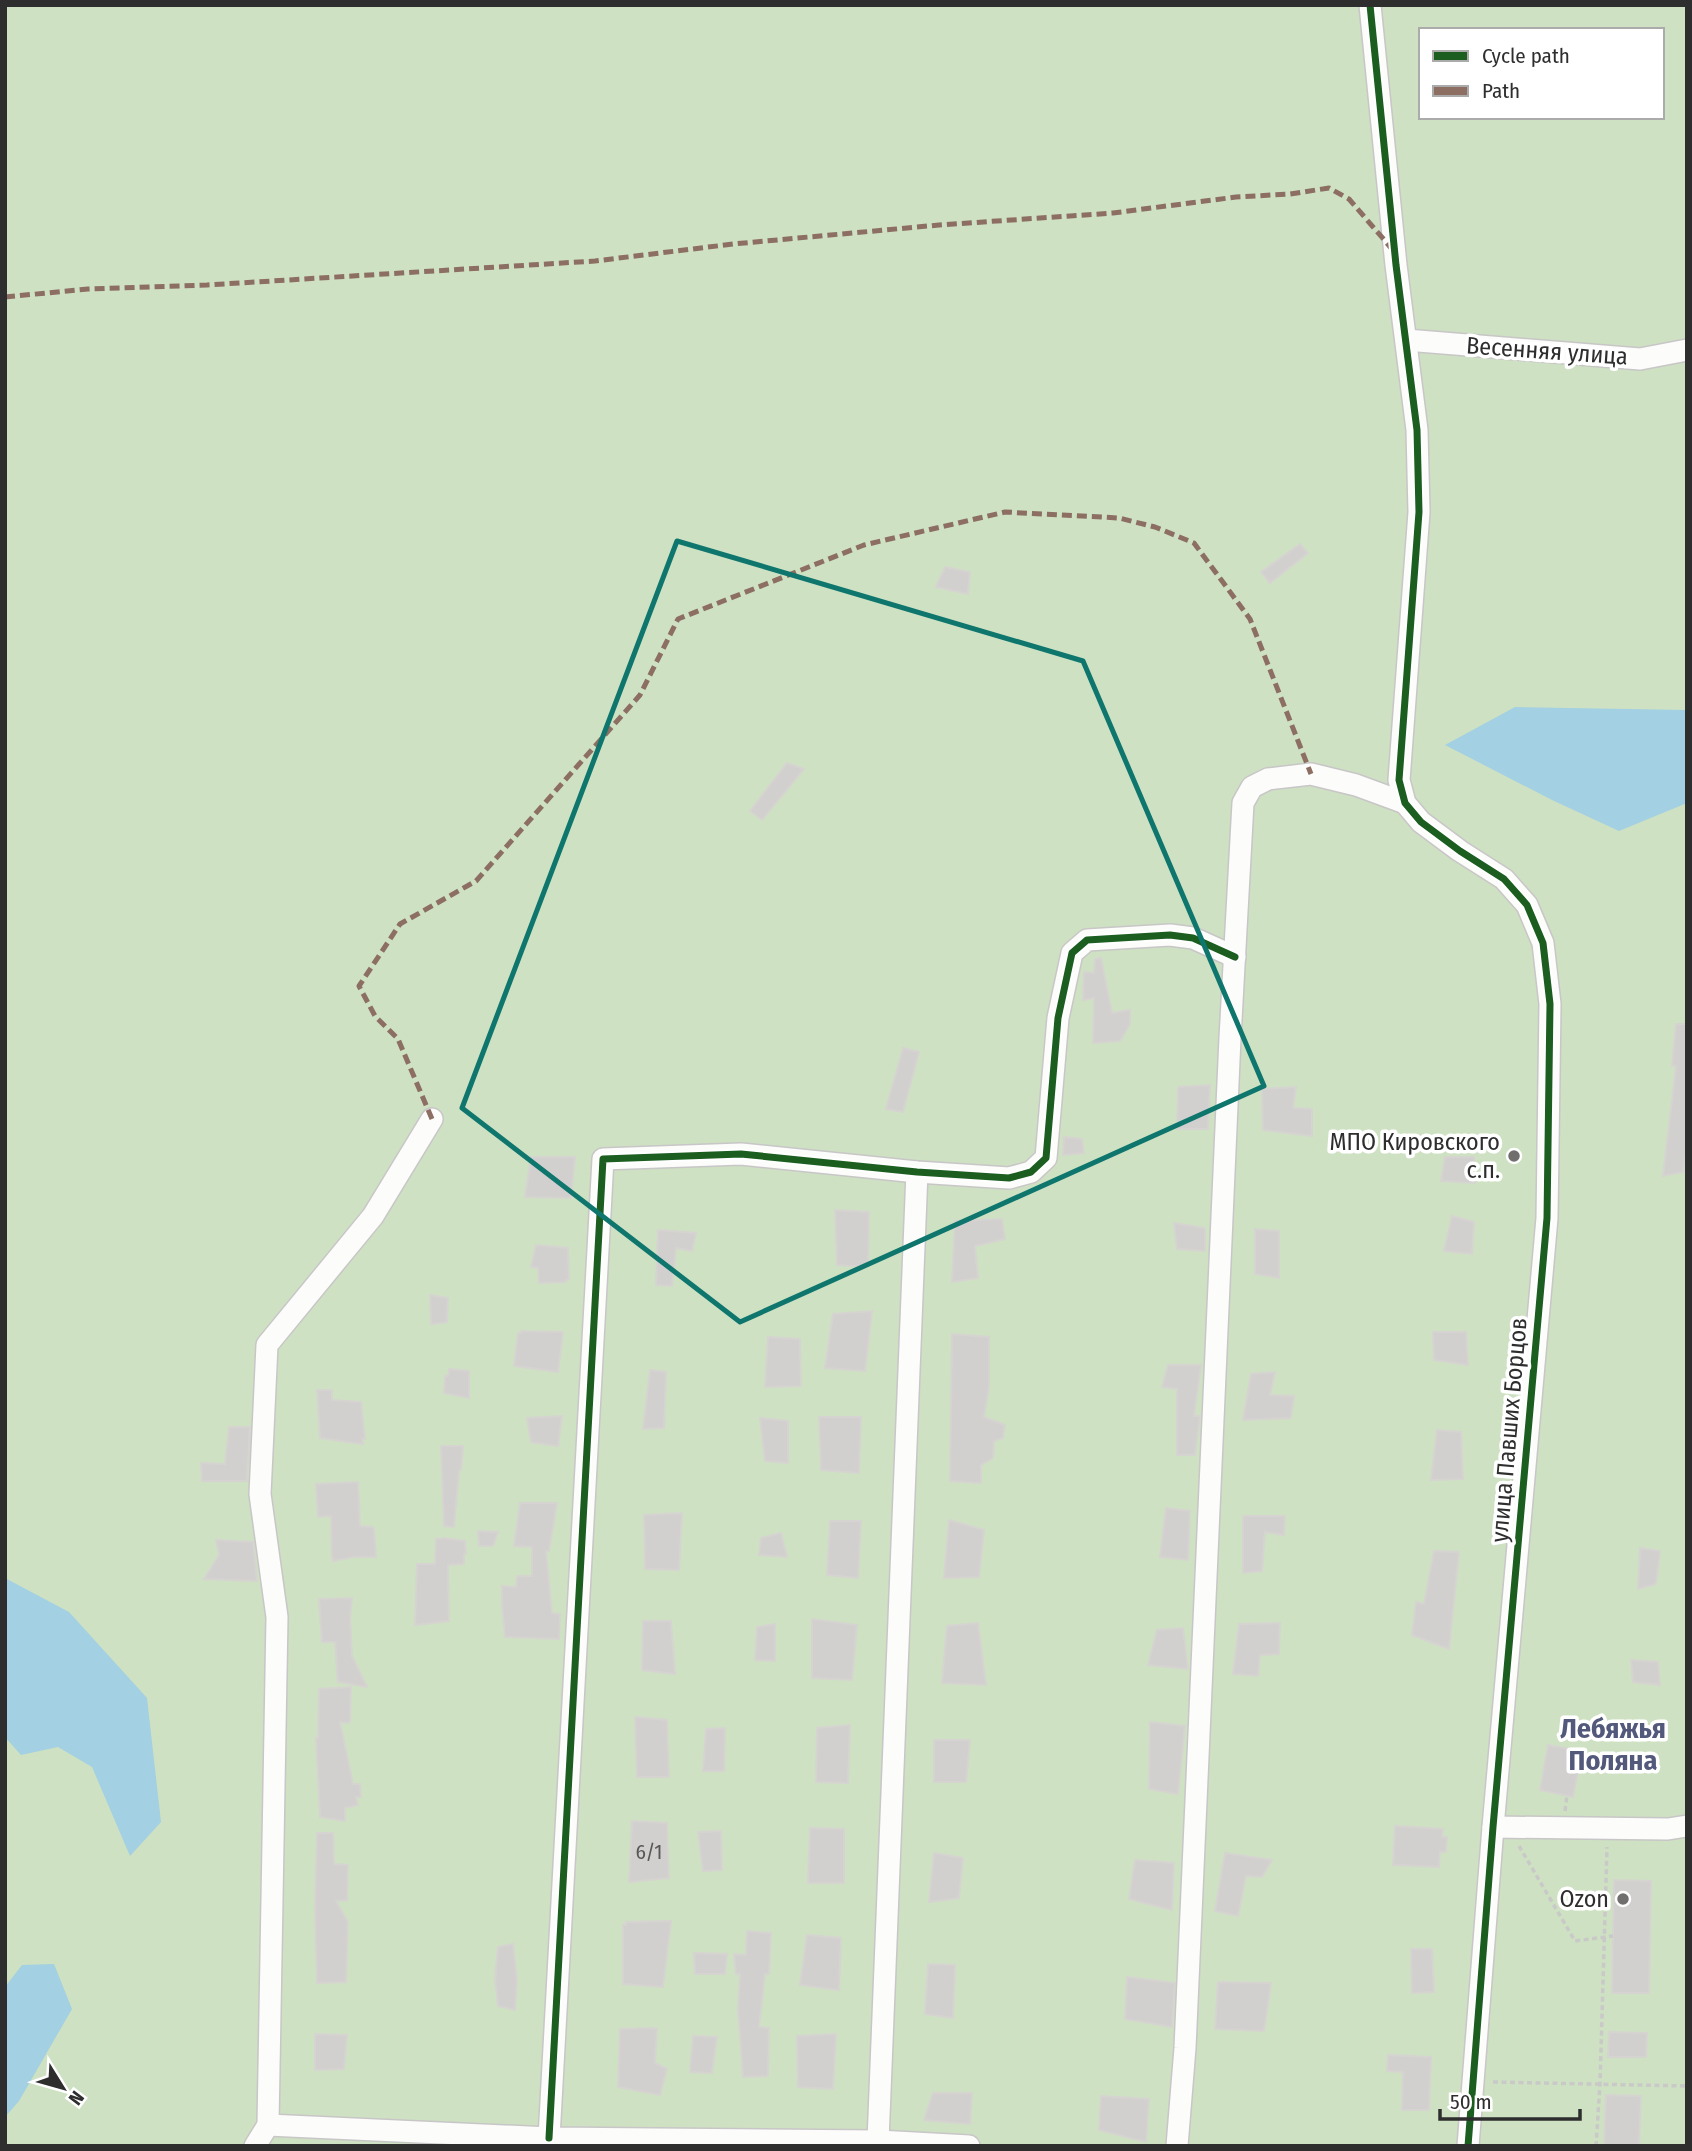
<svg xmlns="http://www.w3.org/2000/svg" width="1692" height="2151" viewBox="0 0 1692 2151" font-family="'Fira Sans Condensed',sans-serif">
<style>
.green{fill:#cee1c3;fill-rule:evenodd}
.water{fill:#a3d0e2}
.building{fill:#d2d0ce;stroke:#d6d4d1;stroke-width:2}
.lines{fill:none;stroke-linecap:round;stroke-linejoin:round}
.minor-casing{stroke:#c8c6c7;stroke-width:24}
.path{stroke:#c9c9c8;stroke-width:3.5;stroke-dasharray:5 3.5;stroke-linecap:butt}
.minor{stroke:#fcfcfb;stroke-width:21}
.quiet{stroke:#8d6e63;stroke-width:5;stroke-dasharray:10 5;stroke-linecap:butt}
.cycleway-casing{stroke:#fff;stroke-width:11}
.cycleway{stroke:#1b5e20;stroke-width:7}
.marked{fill:none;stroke:#0f766e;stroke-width:5;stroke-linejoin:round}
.poi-dot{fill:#706f6e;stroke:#fff;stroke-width:2.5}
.labels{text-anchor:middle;stroke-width:7;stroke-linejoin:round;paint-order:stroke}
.number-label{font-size:21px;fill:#585757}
.street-label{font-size:24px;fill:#2e2e2e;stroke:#fff}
.poi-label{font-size:24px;fill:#2e2e2e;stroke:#fff;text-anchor:end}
.quarter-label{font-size:28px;font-weight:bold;fill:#53597a;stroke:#fff}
</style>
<rect width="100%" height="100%" fill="#ebe8e5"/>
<!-- green -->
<path class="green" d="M5 5H1687V2146H5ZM1421 30H1662V117H1421Z"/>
<!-- water -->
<g class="water">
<path d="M1515 707 1687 710V803L1619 831 1552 800 1445 745Z"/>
<path d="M5 1578 69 1612 147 1698 161 1822 130 1856 92 1767 58 1747 21 1755 5 1737Z"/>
<path d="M54 1964 72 2009 19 2101 5 2117V1987L22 1965Z"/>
</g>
<!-- building -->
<g class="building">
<path d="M1300 544 1308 553 1270 583 1261 572Z"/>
<path d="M945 567 970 572 968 594 936 587Z"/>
<path d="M787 763 804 769 762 820 750 811Z"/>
<path d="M1101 958 1112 1013 1130 1010V1024L1120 1041 1093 1043 1094 998 1083 1000 1084 972 1094 973 1095 959Z"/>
<path d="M1676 1024H1687V1140L1683 1172 1663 1176 1676 1066H1672Z"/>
<path d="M903 1048 919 1052 903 1112 886 1109Z"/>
<path d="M1210 1085 1208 1129H1177L1178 1087Z"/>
<path d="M1296 1087 1293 1108 1312 1109V1136L1263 1130 1262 1089Z"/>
<path d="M1064 1137 1082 1139 1084 1153 1063 1155Z"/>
<path d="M531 1157H575L571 1198 525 1197Z"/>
<path d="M1445 1157H1474L1475 1183 1441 1181Z"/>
<path d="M835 1210 869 1212 868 1267 837 1265Z"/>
<path d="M1452 1216 1474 1222 1472 1254 1444 1251Z"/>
<path d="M1002 1219 1005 1239 975 1246 978 1278 952 1282 955 1221Z"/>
<path d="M1174 1223 1205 1228V1251L1177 1249Z"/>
<path d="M1255 1229 1279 1231V1278L1255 1274Z"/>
<path d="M658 1230 696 1233 692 1251 676 1248 672 1286 656 1285Z"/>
<path d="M536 1245 568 1248 569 1279 566 1280V1282L539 1283 538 1268 531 1267Z"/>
<path d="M430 1295 448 1298 447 1322 431 1324Z"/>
<path d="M872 1311 865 1371 825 1368 833 1314Z"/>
<path d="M521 1331 563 1332 558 1372 514 1366 518 1333H521Z"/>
<path d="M1433 1332H1466L1468 1365 1434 1360Z"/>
<path d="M952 1334 989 1337V1388L984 1417 1005 1425 1003 1438 994 1441 993 1458 981 1465V1483L950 1481Z"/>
<path d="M768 1337 800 1339 801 1386 765 1387Z"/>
<path d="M1168 1365H1201L1194 1416H1200L1195 1455H1177V1389L1162 1387Z"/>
<path d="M449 1369 469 1371V1398L444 1393 445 1376H448Z"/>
<path d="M650 1370 666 1372 664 1428 643 1429Z"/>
<path d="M1275 1372 1270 1395 1294 1396 1291 1418 1243 1420 1251 1374Z"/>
<path d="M317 1390H332V1400L361 1402 365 1439H362L363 1444 320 1438Z"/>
<path d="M562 1416 558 1446 531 1442 527 1418Z"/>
<path d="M819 1417H861L859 1473 821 1470Z"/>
<path d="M760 1418 788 1421V1463L765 1461Z"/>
<path d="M229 1427H250L247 1481H202L201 1463 225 1464Z"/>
<path d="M1437 1430 1461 1432 1463 1479 1431 1480Z"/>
<path d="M441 1446H463L461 1470H459L454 1527 444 1526Z"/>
<path d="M358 1482 360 1526 372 1527 374 1529 376 1557H354L333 1561 332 1556 331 1516 318 1517 316 1484Z"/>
<path d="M520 1503H557L549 1551H546L552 1613 560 1614 559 1639 505 1637 502 1605V1586L516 1587 517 1576H532V1547L514 1546Z"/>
<path d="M1166 1508 1190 1511 1188 1560 1160 1557Z"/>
<path d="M682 1513 679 1570 645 1569 644 1515Z"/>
<path d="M1243 1516H1285L1284 1535 1265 1532 1262 1571 1243 1573Z"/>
<path d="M949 1520 984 1530 979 1577 944 1578Z"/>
<path d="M830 1521H861L858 1578 827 1575Z"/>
<path d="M478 1531 498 1532 493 1546H479Z"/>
<path d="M781 1533 787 1557 759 1555 761 1538Z"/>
<path d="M443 1538 465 1541 466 1553 464 1554V1564L448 1565 449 1621 415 1625 417 1564H435L436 1539Z"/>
<path d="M216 1540 253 1542 257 1581 204 1579 219 1555Z"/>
<path d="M1640 1548 1660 1551 1656 1584 1638 1589Z"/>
<path d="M1434 1551 1459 1552 1449 1649 1412 1635 1416 1602 1424 1604Z"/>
<path d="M352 1598 350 1618 352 1656 367 1687 338 1682 335 1642H322L319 1599Z"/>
<path d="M812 1619 857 1625 852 1680 812 1678Z"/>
<path d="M643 1621H671L675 1674 642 1670Z"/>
<path d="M978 1623 986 1685 942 1683 947 1626Z"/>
<path d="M1280 1623 1279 1654 1260 1655 1258 1676 1233 1674 1239 1624Z"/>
<path d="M775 1624V1661L755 1660 757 1627Z"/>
<path d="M1183 1628 1188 1669 1148 1665 1157 1630Z"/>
<path d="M1631 1660 1658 1662 1660 1685 1633 1682Z"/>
<path d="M351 1687 350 1721 348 1723 340 1722 353 1784H360L361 1797H356L358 1805 345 1808V1821L320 1817 316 1738H318L319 1689Z"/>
<path d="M635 1717 667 1720 669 1777H637Z"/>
<path d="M1150 1722 1185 1726 1178 1794 1149 1789Z"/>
<path d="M850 1725 848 1783 816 1782 817 1728Z"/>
<path d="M725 1728 724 1771H703L706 1729Z"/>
<path d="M934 1740H970L966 1782H934Z"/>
<path d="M1548 1745 1582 1751 1573 1797 1540 1790Z"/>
<path d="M632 1821 667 1823 669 1878 629 1882Z"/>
<path d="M1395 1826 1443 1829 1442 1837H1447L1446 1852H1440L1439 1867 1393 1865Z"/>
<path d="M810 1828 844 1829V1883H808Z"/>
<path d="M721 1831 722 1870 703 1871 698 1832Z"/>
<path d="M317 1833H333L334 1864 348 1865 347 1900 336 1901 348 1922 346 1982 317 1983 315 1908Z"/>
<path d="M934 1853 963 1858 959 1898 929 1902Z"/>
<path d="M1225 1853 1272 1860 1262 1877 1246 1876 1238 1916 1215 1911Z"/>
<path d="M1135 1860 1174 1863 1172 1910 1129 1899Z"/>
<path d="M1614 1880 1651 1881 1649 1993H1612Z"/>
<path d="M671 1921 663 1987 623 1984V1925H626V1922Z"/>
<path d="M747 1931 771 1933 769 1974H765L759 2027 769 2028 768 2076 743 2077 738 2009 740 1974H736L734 1954 746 1955Z"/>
<path d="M807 1935 841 1938 839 1990 800 1985Z"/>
<path d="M513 1944 517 1980 515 2010 498 2006 495 1979 498 1947Z"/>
<path d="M1411 1949H1432L1434 1992 1412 1993Z"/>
<path d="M694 1953 727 1954 725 1974H695Z"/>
<path d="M928 1964 955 1965 953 2018 925 2014Z"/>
<path d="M1127 1977 1175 1983 1172 2027 1125 2019Z"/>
<path d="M1218 1982 1271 1983 1264 2031 1215 2029Z"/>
<path d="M653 2028 657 2029 655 2063 667 2069 660 2095 618 2087 620 2029Z"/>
<path d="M1609 2032 1647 2033 1646 2057H1608Z"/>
<path d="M315 2034 347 2035 344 2069 315 2070Z"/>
<path d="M836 2034 833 2089 798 2087 797 2036Z"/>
<path d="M693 2036 717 2037 712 2073 690 2072Z"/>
<path d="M1388 2055 1431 2057 1429 2110H1402L1403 2072 1387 2071Z"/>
<path d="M933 2093H972L970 2124 924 2120Z"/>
<path d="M1606 2095 1641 2096 1639 2146H1604Z"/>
<path d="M1101 2096 1149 2099 1146 2142 1099 2130Z"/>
</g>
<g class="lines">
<!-- minor casing -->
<g class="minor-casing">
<g id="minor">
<path d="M1370 5 1396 265 1417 430 1419 512 1399 780 1405 803 1421 822 1460 851 1504 879 1527 905 1543 943 1550 1004 1547 1218 1493 1827 1468 2146"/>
<path d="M1406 340 1640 359 1687 350"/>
<path d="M432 1119 373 1216 267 1345 260 1494 277 1617 268 2125 549 2138 878 2141 969 2146"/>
<path d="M1493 1827 1668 1829 1687 1826"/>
<path d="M549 2138 603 1159 741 1154 917 1172 1009 1178 1031 1172 1046 1158 1058 1018 1072 953 1087 940 1170 935 1193 938 1235 957"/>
<path d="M878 2141 917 1172"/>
<path d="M255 2146 268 2125"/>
<path d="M1177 2146 1185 2048 1230 1038 1243 803 1252 787 1268 779 1311 774 1356 785 1405 803"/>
</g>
</g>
<!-- path -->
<g class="path">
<path d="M1565 1811 1567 1795"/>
<path d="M1519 1846 1575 1941 1613 1936"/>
<path d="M1493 2082 1687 2086"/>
<path d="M1596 2146 1600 2084 1607 1847"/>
</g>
<!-- minor -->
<use href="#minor" class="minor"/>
<!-- quiet -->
<g class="quiet">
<path d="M5 297 88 289 207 285 595 261 733 244 939 225 1113 213 1236 197 1290 194 1329 188 1349 199 1392 249"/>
<path d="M432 1119 398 1039 375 1016 359 986 400 924 476 881 640 695 678 619 864 545 1005 512 1119 518 1155 527 1194 543 1250 619 1311 774"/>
</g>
<!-- cycleway casing -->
<g class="cycleway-casing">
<g id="cycleway">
<path d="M1370 5 1396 265 1417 430 1419 512 1399 780 1405 803 1421 822 1460 851 1504 879 1527 905 1543 943 1550 1004 1547 1218 1493 1827 1468 2146"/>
<path d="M549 2138 603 1159 741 1154 917 1172 1009 1178 1031 1172 1046 1158 1058 1018 1072 953 1087 940 1170 935 1193 938 1235 957"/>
</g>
</g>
<!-- cycleway -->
<use href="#cycleway" class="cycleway"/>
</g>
<!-- marked area -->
<path class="marked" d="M677 541 1083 661 1264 1086 740 1322 462 1108Z"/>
<!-- markers -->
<g class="poi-dot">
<circle cx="1514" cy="1156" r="7"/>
<circle cx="1623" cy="1899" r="7"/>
</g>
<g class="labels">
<!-- number labels -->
<g class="number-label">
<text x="649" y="1859">6/1</text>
</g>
<!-- street labels -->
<g class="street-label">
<text transform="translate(1547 351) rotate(4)" y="8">Весенняя улица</text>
<text transform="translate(1509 1430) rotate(-85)" y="8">улица Павших Борцов</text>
</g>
<!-- poi labels -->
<g class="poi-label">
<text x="1500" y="1150">МПО Кировского<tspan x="1500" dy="28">с.п.</tspan></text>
<text x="1609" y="1907">Ozon</text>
</g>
<!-- quarter labels -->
<g class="quarter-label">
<text x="1613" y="1738">Лебяжья<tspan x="1613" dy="32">Поляна</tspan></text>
</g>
</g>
<!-- border -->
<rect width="1692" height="2151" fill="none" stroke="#2e2e2e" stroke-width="14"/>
<!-- legend -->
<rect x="1419" y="28" width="245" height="91" fill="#ffffff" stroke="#ababab" stroke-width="2"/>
<rect x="1433" y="51" width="35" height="10" fill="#1b5e20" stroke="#ababab" stroke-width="2"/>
<text x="1482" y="63" font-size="21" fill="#2e2e2e">Cycle path</text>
<rect x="1433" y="86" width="35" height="10" fill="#8d6e63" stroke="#ababab" stroke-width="2"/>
<text x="1482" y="98" font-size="21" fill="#2e2e2e">Path</text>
<!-- north arrow -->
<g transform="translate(63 2088) rotate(127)" stroke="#ffffff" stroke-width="5" paint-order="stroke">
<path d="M0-5L12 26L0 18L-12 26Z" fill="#2e2e2e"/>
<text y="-10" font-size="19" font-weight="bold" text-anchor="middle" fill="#2e2e2e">N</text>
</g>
<!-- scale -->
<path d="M1440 2109v10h140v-10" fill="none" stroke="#2e2e2e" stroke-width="3.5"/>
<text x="1450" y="2109" font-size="21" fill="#2e2e2e" stroke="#ffffff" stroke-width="5" paint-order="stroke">50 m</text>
</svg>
